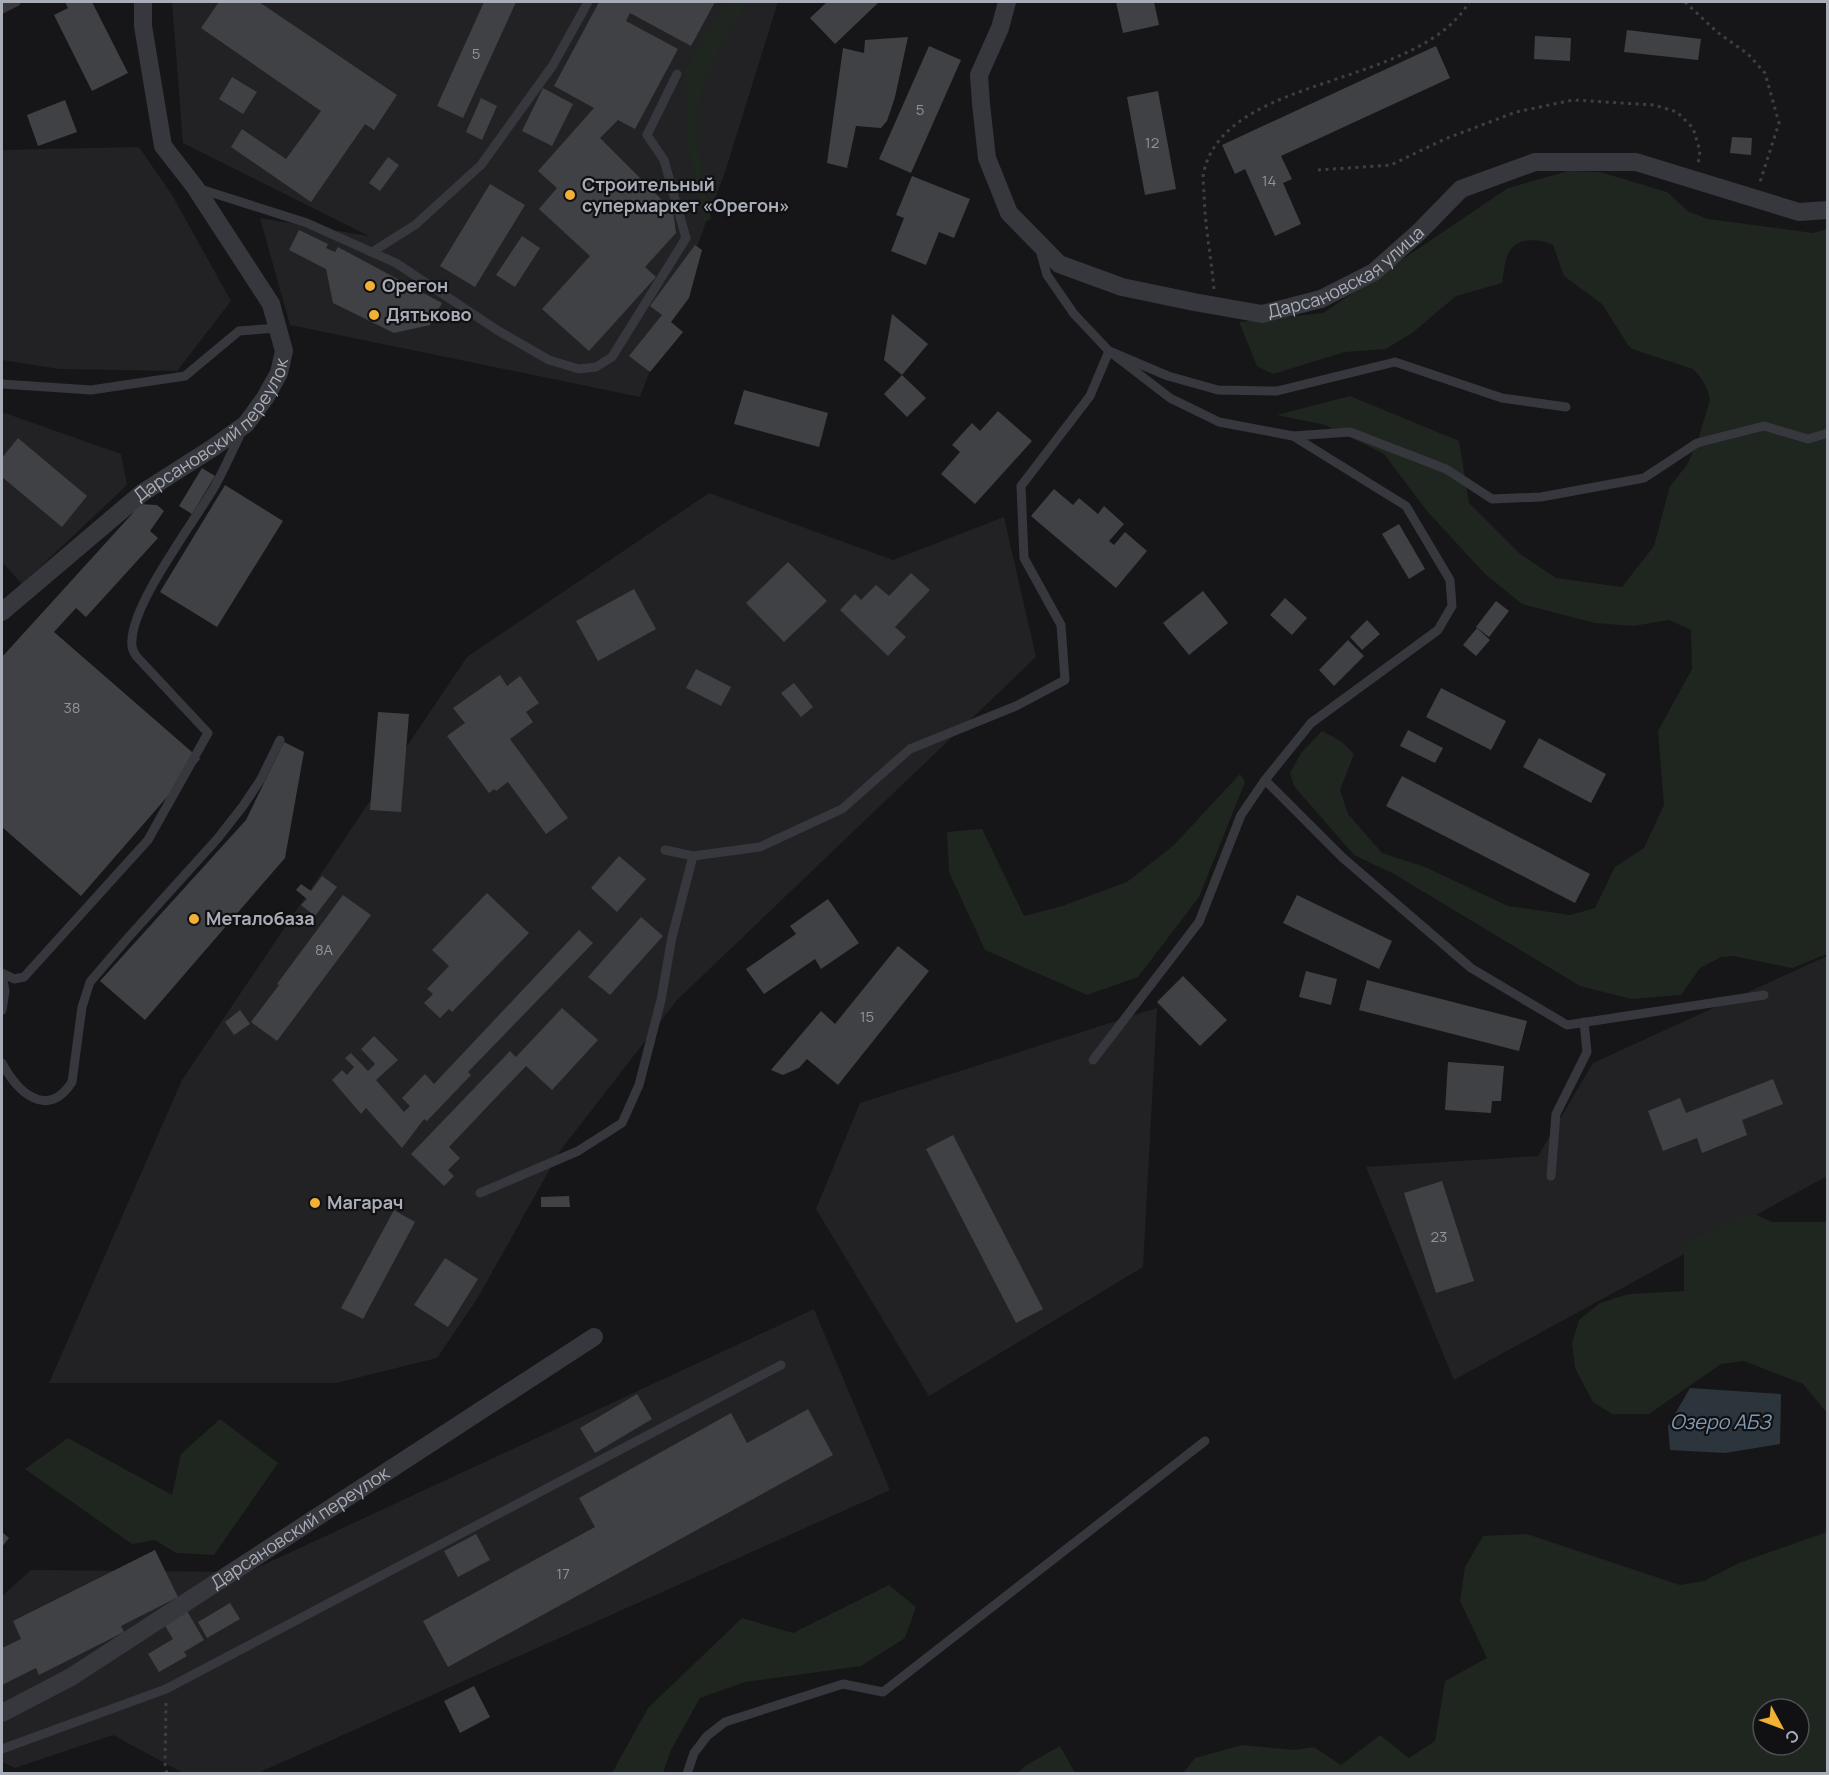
<svg xmlns="http://www.w3.org/2000/svg" width="1829" height="1775" viewBox="0 0 1829 1775" font-family="Manrope,sans-serif">
<style>
.built{fill:#222225}
.green{fill:#1e261f;fill-rule:evenodd}
.water{fill:#2c353c}
.building{fill:#404145}
.lines{fill:none;stroke-linecap:round;stroke-linejoin:round}
.path{stroke:#3d3f44;stroke-width:3;stroke-dasharray:3 4.5;stroke-linecap:butt}
.service{stroke:#37383d;stroke-width:9}
.minor{stroke:#37383d;stroke-width:18}
.poi-dot{fill:#f2b134;stroke:#111113;stroke-width:2}
.labels{text-anchor:middle;stroke-width:4.5;stroke-linejoin:round;paint-order:stroke}
.number-label{font-size:15px;fill:#8e929b}
.poi-label{font-size:18px;font-weight:bold;fill:#a8adb8;stroke:#111113;text-anchor:start}
.street-label{font-size:18px;fill:#a8adb8;stroke:#111113}
.water-label{font-size:20px;font-style:italic;fill:#7f9bb3;stroke:#111113}
</style>
<rect width="100%" height="100%" fill="#161618"/>
<!-- built -->
<g class="built">
<path d="M172 2H778L725 172 640 397 290 325 260 218 369 236 183 143Z"/>
<path d="M139 147 172 195 231 301 177 371 59 369 2 360V150Z"/>
<path d="M2 412 121 454 127 485 22 584 2 562Z"/>
<path d="M709 493 893 560 1004 517 1036 657 677 1000 560 1151 477 1299 437 1358 336 1383H49L182 1080 467 657Z"/>
<path d="M1827 956V1176L1454 1380 1366 1167 1538 1156 1593 1063Z"/>
<path d="M1157 1008 1143 1267 929 1396 816 1209 860 1103Z"/>
<path d="M814 1309 890 1490 258 1773H183L113 1735 15 1768 2 1762V1596L31 1570 248 1572Z"/>
</g>
<!-- green -->
<g class="green">
<path d="M725 2H747C734 25 714 56 705 80 689 121 704 177 711 219L701 224V206L685 135 686 69Z"/>
<path d="M1568 171 1600 172 1667 192 1689 212 1708 219 1813 233 1827 229V954L1792 968 1733 956 1721 957 1700 968 1681 995 1631 999 1580 986 1394 874 1354 855 1294 786 1290 773 1301 753 1322 731 1342 742 1354 754 1340 790 1348 814 1382 853 1425 867 1508 906 1570 915 1595 908 1615 867 1644 848 1664 805 1658 731 1692 669 1691 630 1669 620 1633 626 1595 623 1522 604 1485 574 1427 511 1384 454 1325 425 1277 415 1350 396 1459 441 1469 503 1519 553 1556 578 1622 587 1654 546 1670 486 1687 465 1697 443 1710 400C1709 390 1701 376 1693 369L1632 349 1628 345 1602 304 1564 276 1553 245C1539 239 1517 236 1508 254 1504 262 1504 274 1502 283L1456 296 1412 333 1386 349 1345 352 1273 374 1257 366 1239 322 1323 313 1508 188Z"/>
<path d="M1240 774 1245 782 1199 897 1138 977 1087 995 985 950 949 872 947 832 982 829 1024 916 1062 906 1127 882 1173 846Z"/>
<path d="M1751 1212 1772 1222H1827V1413L1803 1384 1744 1361 1721 1364 1649 1414H1612L1593 1402 1575 1368 1572 1343 1579 1320 1600 1303 1629 1294 1684 1291V1244Z"/>
<path d="M220 1419 278 1463 214 1555 176 1553 155 1540 132 1544 25 1469 68 1438 172 1495 181 1454Z"/>
<path d="M1827 1532V1773H1183L1195 1758 1242 1745 1294 1750 1314 1747 1341 1765 1380 1735 1409 1758 1435 1741 1445 1681 1487 1658 1460 1601 1465 1567 1483 1536 1527 1534 1680 1585 1704 1581 1739 1563ZM1763 1709H1799V1745H1763Z"/>
<path d="M889 1585 916 1607 905 1638 861 1666 745 1682 700 1698 671 1750 663 1773H612L648 1708 742 1618 793 1633Z"/>
<path d="M1060 1746 1075 1773H1018L1025 1766Z"/>
</g>
<!-- water -->
<path class="water" d="M1690 1388 1781 1394 1780 1444 1725 1453 1670 1450 1668 1426Z"/>
<!-- building -->
<g class="building">
<path d="M65 2H92L128 73 92 91 54 15 68 8Z"/>
<path d="M219 2H259L397 95 374 130 365 124 311 202 231 147 242 129 286 159 321 111 201 28Z"/>
<path d="M484 2H516L463 118 437 106Z"/>
<path d="M599 2H715L691 46 630 13 626 21 678 49 635 129 618 120 600 138 673 211 676 233 645 267 656 277 589 351 542 309 590 256 539 209 557 188 538 171 594 108 554 86Z"/>
<path d="M827 2H879L835 44 810 18Z"/>
<path d="M1116 2H1154L1159 25 1123 33Z"/>
<path d="M1627 30 1701 39 1698 60 1624 52Z"/>
<path d="M1535 36 1571 38 1570 61 1534 59Z"/>
<path d="M908 37 895 97 887 121 881 128 856 126 847 168 827 163 843 48 864 53 865 40Z"/>
<path d="M929 46 961 60 911 173 879 159Z"/>
<path d="M1436 46 1450 78 1281 156 1292 179 1283 183 1301 224 1275 236 1245 169 1235 174 1222 145Z"/>
<path d="M232 77 257 92 243 114 219 99Z"/>
<path d="M543 88 573 104 552 146 522 131Z"/>
<path d="M1158 91 1176 189 1145 195 1127 97Z"/>
<path d="M481 98 497 106 482 140 466 132Z"/>
<path d="M65 100 77 132 38 146 27 115Z"/>
<path d="M1732 137 1752 138 1751 155 1730 153Z"/>
<path d="M388 157 399 165 380 191 369 183Z"/>
<path d="M912 176 970 199 954 238 939 232 926 265 891 251 904 218 896 215Z"/>
<path d="M490 184 525 205 475 287 440 266Z"/>
<path d="M299 230 328 244 326 248 335 252 338 247 442 303 430 325 394 333 333 303 326 269 289 250Z"/>
<path d="M522 236 540 248 515 287 496 275Z"/>
<path d="M695 245 702 250 689 298 671 322 683 332 650 372 629 356 662 315 650 306Z"/>
<path d="M892 314 928 344 902 375 884 360Z"/>
<path d="M902 375 926 398 907 417 884 394Z"/>
<path d="M744 390 828 413 819 447 734 424Z"/>
<path d="M998 411 1032 441 975 504 941 474 960 452 952 445 972 423 980 431Z"/>
<path d="M18 438 87 496 62 527 2 477V458Z"/>
<path d="M202 468 215 476 192 514 179 506Z"/>
<path d="M225 485 283 521 217 627 160 592Z"/>
<path d="M1054 489 1073 505 1079 498 1098 514 1104 506 1124 524 1109 541 1114 545 1125 532 1147 551 1116 588 1031 516Z"/>
<path d="M138 504 157 505 164 511 150 531 158 538 86 617 76 608 54 632 200 759 81 896 2 827V657L132 514Z"/>
<path d="M1399 524 1425 569 1409 579 1382 534Z"/>
<path d="M788 562 827 601 784 642 746 603Z"/>
<path d="M911 573 930 590 895 627 906 637 888 656 840 610 855 594 861 600 876 585 889 596Z"/>
<path d="M634 589 656 629 598 661 576 621Z"/>
<path d="M1203 591 1228 623 1189 655 1163 623Z"/>
<path d="M1285 598 1307 618 1292 635 1270 615Z"/>
<path d="M1496 601 1509 611 1489 637 1476 627Z"/>
<path d="M1367 620 1380 634 1362 650 1350 637Z"/>
<path d="M1477 628 1490 640 1476 656 1463 645Z"/>
<path d="M1348 640 1364 656 1334 686 1319 670Z"/>
<path d="M696 669 731 687 721 706 686 688Z"/>
<path d="M500 675 507 686 520 676 539 703 526 712 533 722 510 739 568 818 546 834 508 782 496 791 494 789 489 793 447 736 465 723 453 708Z"/>
<path d="M794 683 813 707 801 717 781 693Z"/>
<path d="M1441 688 1506 721 1491 750 1426 717Z"/>
<path d="M378 712 409 714 401 812 370 810Z"/>
<path d="M1408 730 1443 748 1435 763 1400 746Z"/>
<path d="M1539 738 1606 774 1591 803 1523 767Z"/>
<path d="M284 742 304 752 285 858 145 1020 100 981 246 820Z"/>
<path d="M1402 776 1590 874 1575 903 1386 806Z"/>
<path d="M619 856 646 879 617 912 591 888Z"/>
<path d="M322 876 337 887 315 916 301 905 307 899 296 890 301 884 311 891Z"/>
<path d="M487 893 529 933 452 1012 449 1009 440 1018 424 1003 433 994 427 989 449 966 432 950Z"/>
<path d="M343 895 371 915 277 1041 251 1022 279 985 277 984Z"/>
<path d="M1297 895 1392 941 1379 969 1283 923Z"/>
<path d="M828 899 859 943 821 969 815 959 764 994 746 969 796 934 790 926Z"/>
<path d="M641 917 663 936 610 995 588 977Z"/>
<path d="M579 930 593 943 468 1072 471 1075 427 1121 424 1119 402 1148 366 1108 361 1114 332 1080 342 1070 347 1075 354 1067 345 1058 351 1053 368 1071 375 1064 361 1049 374 1036 398 1060 376 1080 404 1112 410 1106 402 1098 425 1074 434 1084Z"/>
<path d="M898 946 929 971 838 1085 807 1059 799 1068 783 1075 771 1070 821 1011 835 1024Z"/>
<path d="M1306 971 1337 979 1331 1005 1299 997Z"/>
<path d="M1183 976 1227 1020 1200 1046 1157 1002Z"/>
<path d="M1367 980 1527 1021 1519 1051 1359 1010Z"/>
<path d="M562 1008 598 1040 552 1090 526 1066 449 1147 460 1158 448 1170 454 1176 444 1186 411 1154 510 1051 516 1057Z"/>
<path d="M240 1010 250 1024 234 1035 225 1022Z"/>
<path d="M1448 1062 1504 1066 1501 1101H1492L1491 1113 1445 1110Z"/>
<path d="M1773 1079 1783 1104 1742 1120 1747 1135 1702 1153 1697 1138 1663 1151 1648 1111 1680 1098 1686 1113Z"/>
<path d="M953 1135 1043 1309 1016 1323 926 1149Z"/>
<path d="M1442 1181 1474 1281 1436 1293 1404 1193Z"/>
<path d="M569 1196 570 1207H541V1197Z"/>
<path d="M394 1210 415 1222 363 1319 341 1308Z"/>
<path d="M445 1258 478 1279 448 1327 414 1305Z"/>
<path d="M637 1394 652 1419 595 1453 580 1428Z"/>
<path d="M808 1409 833 1455 448 1667 423 1621 595 1527 579 1498 731 1413 747 1443Z"/>
<path d="M2 1532 9 1538 2 1547Z"/>
<path d="M476 1534 490 1560 458 1577 444 1551Z"/>
<path d="M155 1550 178 1597 121 1626 124 1632 39 1675 36 1668 2 1685V1648L21 1639 13 1621Z"/>
<path d="M230 1603 240 1619 207 1638 198 1622Z"/>
<path d="M187 1611 204 1640 184 1652 187 1656 159 1672 148 1654 173 1639 164 1624Z"/>
<path d="M474 1686 490 1717 460 1733 444 1701Z"/>
</g>
<g class="lines">
<!-- path -->
<g class="path">
<path d="M1685 2 1717 32 1748 54 1765 73 1779 123 1760 182"/>
<path d="M1318 170 1391 165 1445 139 1516 112 1573 100 1654 105 1677 112 1693 128 1700 151 1698 164"/>
<path d="M1214 289C1211 257 1205 226 1204 194 1204 187 1202 178 1204 171 1227 74 1419 88 1469 2"/>
<path d="M166 1703 165 1764 167 1774"/>
</g>
<!-- service -->
<g class="service">
<path d="M2 9 16 2"/>
<path d="M197 188 307 223 396 263 497 330 549 360 579 369 596 367 612 357 686 238 664 160 647 135 677 74"/>
<path d="M1040 250 1047 275 1074 314 1109 351 1170 398 1219 422 1293 436 1350 432 1446 469 1492 499 1541 497 1644 478 1697 443 1764 426 1808 439 1828 433"/>
<path d="M372 252 415 225 481 165 553 65 588 2"/>
<path d="M2 384 91 390 185 376 239 331 278 328"/>
<path d="M1265 780 1343 858 1471 968 1567 1025 1764 995"/>
<path d="M665 850 693 856 760 847 842 809 910 749 1016 706 1065 680 1061 625 1024 558 1021 486 1090 396 1109 351 1168 376 1218 390 1277 391 1395 362 1502 398 1566 407"/>
<path d="M2 973 14 979 24 977 148 840 208 733 137 657C133 652 131 647 132 640 133 602 194 522 215 486 225 468 233 449 242 431"/>
<path d="M2 975 5 991 2 1010"/>
<path d="M1093 1060 1199 922 1241 815 1265 780 1311 723 1438 630 1452 606 1450 580 1406 506 1293 436"/>
<path d="M2 1063C17 1091 47 1121 72 1082L82 1007 90 982 126 940 218 838 243 806 261 779 280 740"/>
<path d="M1551 1176 1556 1114 1587 1052 1584 1022"/>
<path d="M480 1193 578 1151 622 1123 639 1085 661 1000 672 937 693 856"/>
<path d="M2 1749 166 1689 781 1365"/>
<path d="M687 1774 694 1753 707 1736 725 1722 843 1684 883 1692 1205 1441"/>
</g>
<!-- minor -->
<g class="minor">
<path id="s1" d="M1007 2 1000 28 979 75 981 104 987 158 1009 213 1059 264 1122 287 1194 302 1262 314 1321 299 1374 272 1419 232 1461 189 1535 162H1636L1799 212 1828 210"/>
<path id="s2" d="M2 612 142 493 214 447 246 424 265 398 279 373 284 351 271 304 195 187 163 146 143 26V2"/>
<path id="s3" d="M2 1713 71 1677 594 1337"/>
</g>
</g>
<!-- markers -->
<g class="poi-dot">
<circle cx="570" cy="195" r="6"/>
<circle cx="370" cy="286" r="6"/>
<circle cx="374" cy="315" r="6"/>
<circle cx="194" cy="919" r="6"/>
<circle cx="315" cy="1203" r="6"/>
</g>
<g class="labels">
<!-- number labels -->
<g class="number-label">
<text x="476" y="59">5</text>
<text x="920" y="115">5</text>
<text x="1152" y="148">12</text>
<text x="1269" y="186">14</text>
<text x="72" y="713">38</text>
<text x="324" y="955">8А</text>
<text x="867" y="1022">15</text>
<text x="1439" y="1242">23</text>
<text x="563" y="1579">17</text>
</g>
<!-- poi labels -->
<g class="poi-label">
<text x="582" y="191">Строительный<tspan x="582" dy="21">супермаркет «Орегон»</tspan></text>
<text x="382" y="292">Орегон</text>
<text x="386" y="321">Дятьково</text>
<text x="206" y="925">Металобаза</text>
<text x="327" y="1209">Магарач</text>
</g>
<!-- street labels -->
<g class="street-label">
<text dy="6" stroke="none"><textPath href="#s1" startOffset="597">Дарсановская улица</textPath></text>
<text dy="6" stroke="none"><textPath href="#s2" startOffset="280">Дарсановский переулок</textPath></text>
<text dy="6" stroke="none"><textPath href="#s3" startOffset="351">Дарсановский переулок</textPath></text>
</g>
<!-- water labels -->
<g class="water-label">
<text x="1720" y="1429">Озеро АБЗ</text>
</g>
</g>
<!-- border -->
<rect width="1829" height="1775" fill="none" stroke="#a8adb8" stroke-width="6"/>
<!-- north arrow -->
<g transform="translate(1781 1727) rotate(131)"><circle r="28" fill="#111113" stroke="#4d4f55" stroke-width="1.5"/>
<path d="M0-4.5L10 22L0 15L-10 22Z" fill="#f2b134"/>
<text y="-9" font-size="16" font-weight="bold" text-anchor="middle" fill="#a8adb8">С</text>
</g>
</svg>
